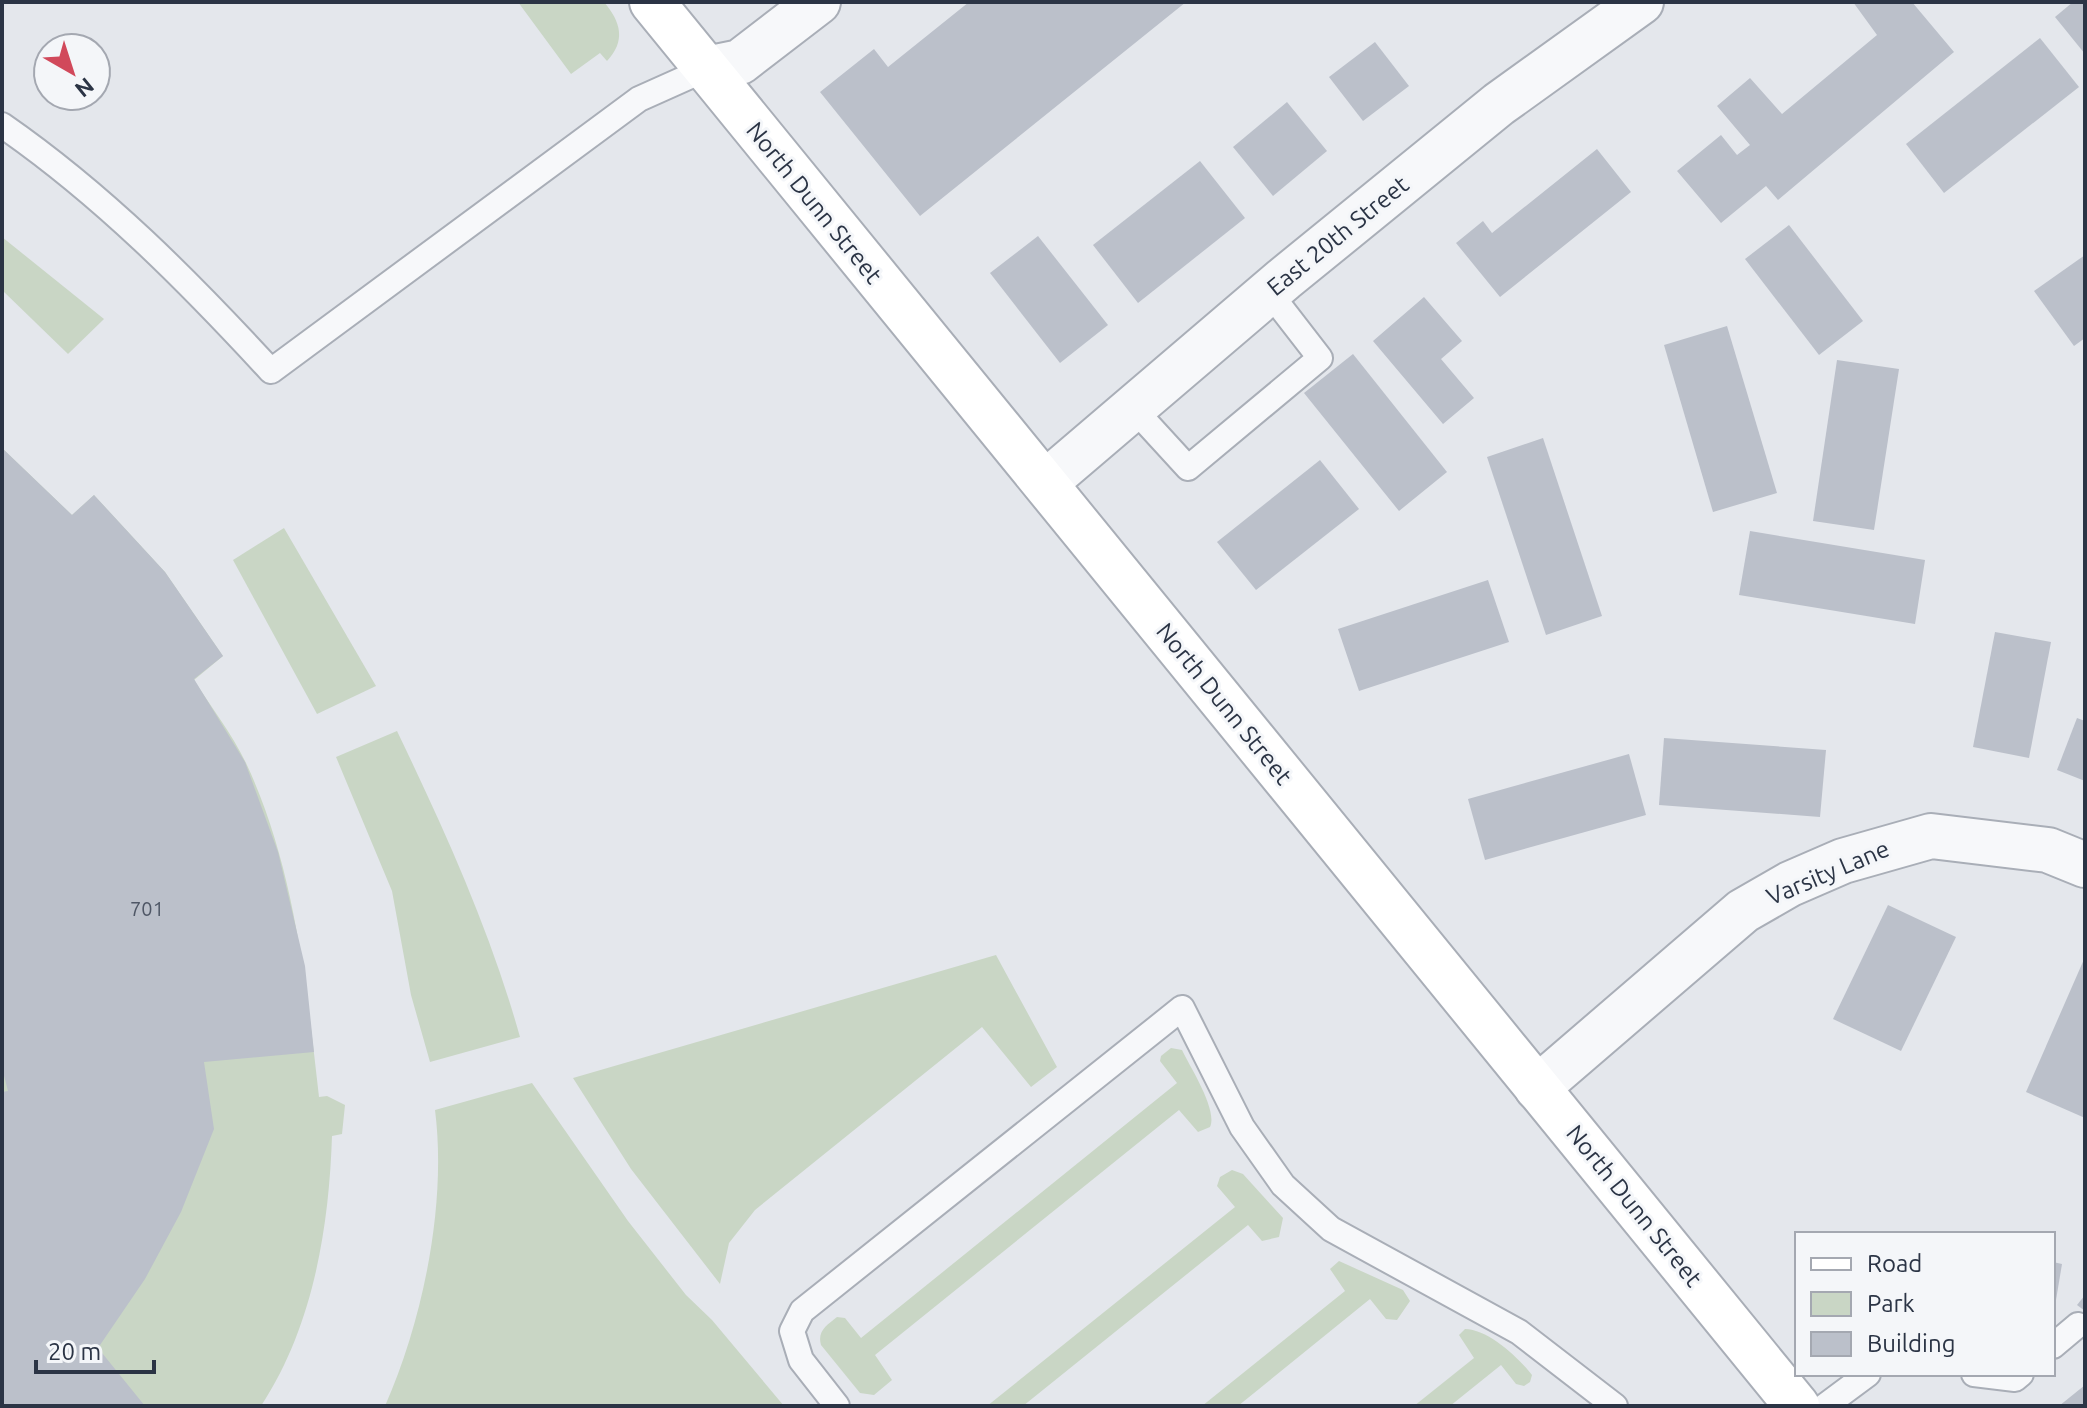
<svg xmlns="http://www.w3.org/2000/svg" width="2087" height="1408" viewBox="0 0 2087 1408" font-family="Ubuntu,sans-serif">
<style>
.green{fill:#c9d6c5}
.building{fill:#bbc0ca}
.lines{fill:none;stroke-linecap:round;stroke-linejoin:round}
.lane-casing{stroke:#a9aeb7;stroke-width:28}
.street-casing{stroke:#a9aeb7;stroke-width:48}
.secondary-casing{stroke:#a9aeb7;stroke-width:48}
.lane{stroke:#f7f8fa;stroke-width:24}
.street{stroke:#f7f8fa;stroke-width:44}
.secondary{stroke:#fff;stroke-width:44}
.labels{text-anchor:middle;stroke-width:6;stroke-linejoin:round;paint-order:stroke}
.number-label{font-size:20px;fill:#4f5766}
.street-label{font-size:24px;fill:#2b3445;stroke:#f4f6f9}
</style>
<rect width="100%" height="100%" fill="#e4e7ec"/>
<!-- green -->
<g class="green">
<path d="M518 2H604C621 22 626 41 607 61L600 53 571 74Z"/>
<path d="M2 237 104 319 68 354 2 290Z"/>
<path d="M2 448 72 515 94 495 165 572 223 656 194 680C211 707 232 734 246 763 295 868 306 984 319 1097L327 1096 345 1105 342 1134 332 1136C329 1228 313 1327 261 1406H2Z"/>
<path d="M284 528 376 686 317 714 233 560Z"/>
<path d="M397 731C445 831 490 930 520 1037L430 1062 411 995 392 891 336 757Z"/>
<path d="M996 955 1057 1067 1031 1087 982 1027 755 1210 729 1243 720 1284 631 1169 573 1078Z"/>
<path d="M1171 1048 1182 1050C1190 1067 1218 1110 1210 1127L1198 1132 1179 1110 875 1355 892 1380 874 1395 860 1393 821 1345C817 1331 827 1325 837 1317L845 1318 861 1338 1177 1083 1160 1061 1161 1056Z"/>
<path d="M532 1083 628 1221 686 1295 712 1320 784 1406H385C423 1320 447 1204 435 1110Z"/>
<path d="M1232 1170 1243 1174 1283 1218 1279 1237 1262 1241 1248 1225 1023 1406H987L1235 1207 1217 1186 1220 1177Z"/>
<path d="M1339 1261 1403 1290 1410 1301 1397 1320 1386 1319 1370 1299 1238 1406H1202L1345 1291 1330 1269Z"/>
<path d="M1465 1329C1488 1329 1519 1358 1532 1375L1530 1382 1524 1386 1516 1384 1501 1365 1450 1406H1414L1474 1358 1459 1335Z"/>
</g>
<!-- building -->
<g class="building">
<path d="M969 2H1186L920 216 820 92 874 49 888 67Z"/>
<path d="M1853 2H1912L1954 52 1778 200 1766 186 1721 223 1677 171 1721 135 1737 155 1750 145 1717 106 1750 78 1782 114 1877 35Z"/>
<path d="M2073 2H2085V54L2055 17Z"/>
<path d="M2040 38 2079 87 1944 193 1906 144Z"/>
<path d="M1375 42 1409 86 1363 121 1329 77Z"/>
<path d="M1287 102 1327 151 1273 196 1233 147Z"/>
<path d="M1597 149 1631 192 1500 297 1456 243 1483 221 1492 233Z"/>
<path d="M1200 161 1245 218 1138 303 1093 245Z"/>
<path d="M1789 225 1863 321 1819 355 1745 259Z"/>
<path d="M1038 236 1108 325 1060 363 990 273Z"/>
<path d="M2085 255V338L2074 346 2034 291Z"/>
<path d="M1424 297 1462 341 1441 359 1474 398 1443 424 1373 341Z"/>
<path d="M1727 326 1777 493 1713 512 1664 345Z"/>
<path d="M1353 354 1447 472 1399 511 1304 393Z"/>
<path d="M1837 360 1899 369 1874 530 1813 521Z"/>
<path d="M1543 438 1602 616 1546 635 1487 457Z"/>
<path d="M2 448 72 515 94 495 165 572 223 656 194 679 245 762 278 852 305 966 314 1052 204 1062 214 1129 181 1212 145 1279 98 1348 145 1406H2V1092L8 1091 2 1068Z"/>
<path d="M1320 460 1359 509 1256 590 1217 542Z"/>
<path d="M1750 531 1925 560 1915 624 1739 595Z"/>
<path d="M1488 580 1509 642 1359 691 1338 629Z"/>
<path d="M1995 632 2051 642 2029 758 1973 747Z"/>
<path d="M2077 718 2085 721V781L2057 770Z"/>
<path d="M1664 738 1826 750 1820 817 1659 805Z"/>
<path d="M1629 754 1646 815 1485 860 1468 799Z"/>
<path d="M1888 905 1956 937 1901 1051 1833 1019Z"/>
<path d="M2085 957V1118L2026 1092Z"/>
<path d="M2053 1262 2062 1264 2055 1306H2053Z"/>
<path d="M2085 1295V1311L2077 1305Z"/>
<path d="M2085 1385V1406H2059Z"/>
</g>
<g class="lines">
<!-- lane casing -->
<g class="lane-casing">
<g id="lane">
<path d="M2 125C103 195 188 281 271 371L639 99 706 69"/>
<path d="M1133 408 1188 468 1320 358 1269 292"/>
<path d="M2053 1346 2078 1325"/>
<path d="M1974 1374 2015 1379 2021 1374"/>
<path d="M837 1406 801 1360 792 1331 802 1311 1182 1008 1242 1127 1283 1185 1331 1229 1519 1332 1615 1406"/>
<path d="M1825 1406 1868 1374"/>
</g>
</g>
<!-- street casing -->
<g class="street-casing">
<g id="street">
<path d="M706 69 740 62 818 2"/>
<path d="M1045 483 1284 279 1499 104 1641 2"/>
<path d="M1537 1088 1743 911 1790 884 1843 861 1931 836 2048 850 2085 865"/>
</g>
</g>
<!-- secondary casing -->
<g class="secondary-casing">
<path id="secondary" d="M652 2 1797 1406"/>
</g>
<!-- lane -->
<use href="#lane" class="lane"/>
<!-- street -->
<use href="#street" class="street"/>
<!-- secondary -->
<use href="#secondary" class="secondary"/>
</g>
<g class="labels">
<!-- number labels -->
<g class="number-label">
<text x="147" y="916">701</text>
</g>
<!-- street labels -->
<g class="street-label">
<text transform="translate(814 203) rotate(51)" y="8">North Dunn Street</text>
<text transform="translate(1338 236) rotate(-39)" y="8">East 20th Street</text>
<text transform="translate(1224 704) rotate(51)" y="8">North Dunn Street</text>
<text transform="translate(1828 873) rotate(-23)" y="8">Varsity Lane</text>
<text transform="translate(1634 1206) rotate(51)" y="8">North Dunn Street</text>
</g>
</g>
<!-- border -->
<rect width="2087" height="1408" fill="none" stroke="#2b3445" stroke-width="8"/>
<!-- legend -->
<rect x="1795" y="1232" width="260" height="144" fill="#f4f6f9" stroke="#a4a8b1" stroke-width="2"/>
<rect x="1811" y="1258" width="40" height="12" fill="#ffffff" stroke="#a4a8b1" stroke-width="2"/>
<text x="1867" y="1272" font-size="24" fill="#2b3445">Road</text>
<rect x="1811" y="1292" width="40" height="24" fill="#c9d6c5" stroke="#a4a8b1" stroke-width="2"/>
<text x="1867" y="1312" font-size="24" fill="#2b3445">Park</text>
<rect x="1811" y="1332" width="40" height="24" fill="#bbc0ca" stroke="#a4a8b1" stroke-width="2"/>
<text x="1867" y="1352" font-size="24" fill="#2b3445">Building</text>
<!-- north arrow -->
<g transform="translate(72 72) rotate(141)"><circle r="38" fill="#f4f6f9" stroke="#a4a8b1" stroke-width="2"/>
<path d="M0-6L14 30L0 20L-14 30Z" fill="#d1495b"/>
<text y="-12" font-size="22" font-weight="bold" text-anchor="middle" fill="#2b3445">N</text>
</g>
<!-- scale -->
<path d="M36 1360v12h118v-12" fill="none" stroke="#2b3445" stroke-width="4"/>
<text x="48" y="1360" font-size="24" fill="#2b3445" stroke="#f4f6f9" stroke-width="6" paint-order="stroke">20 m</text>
</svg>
